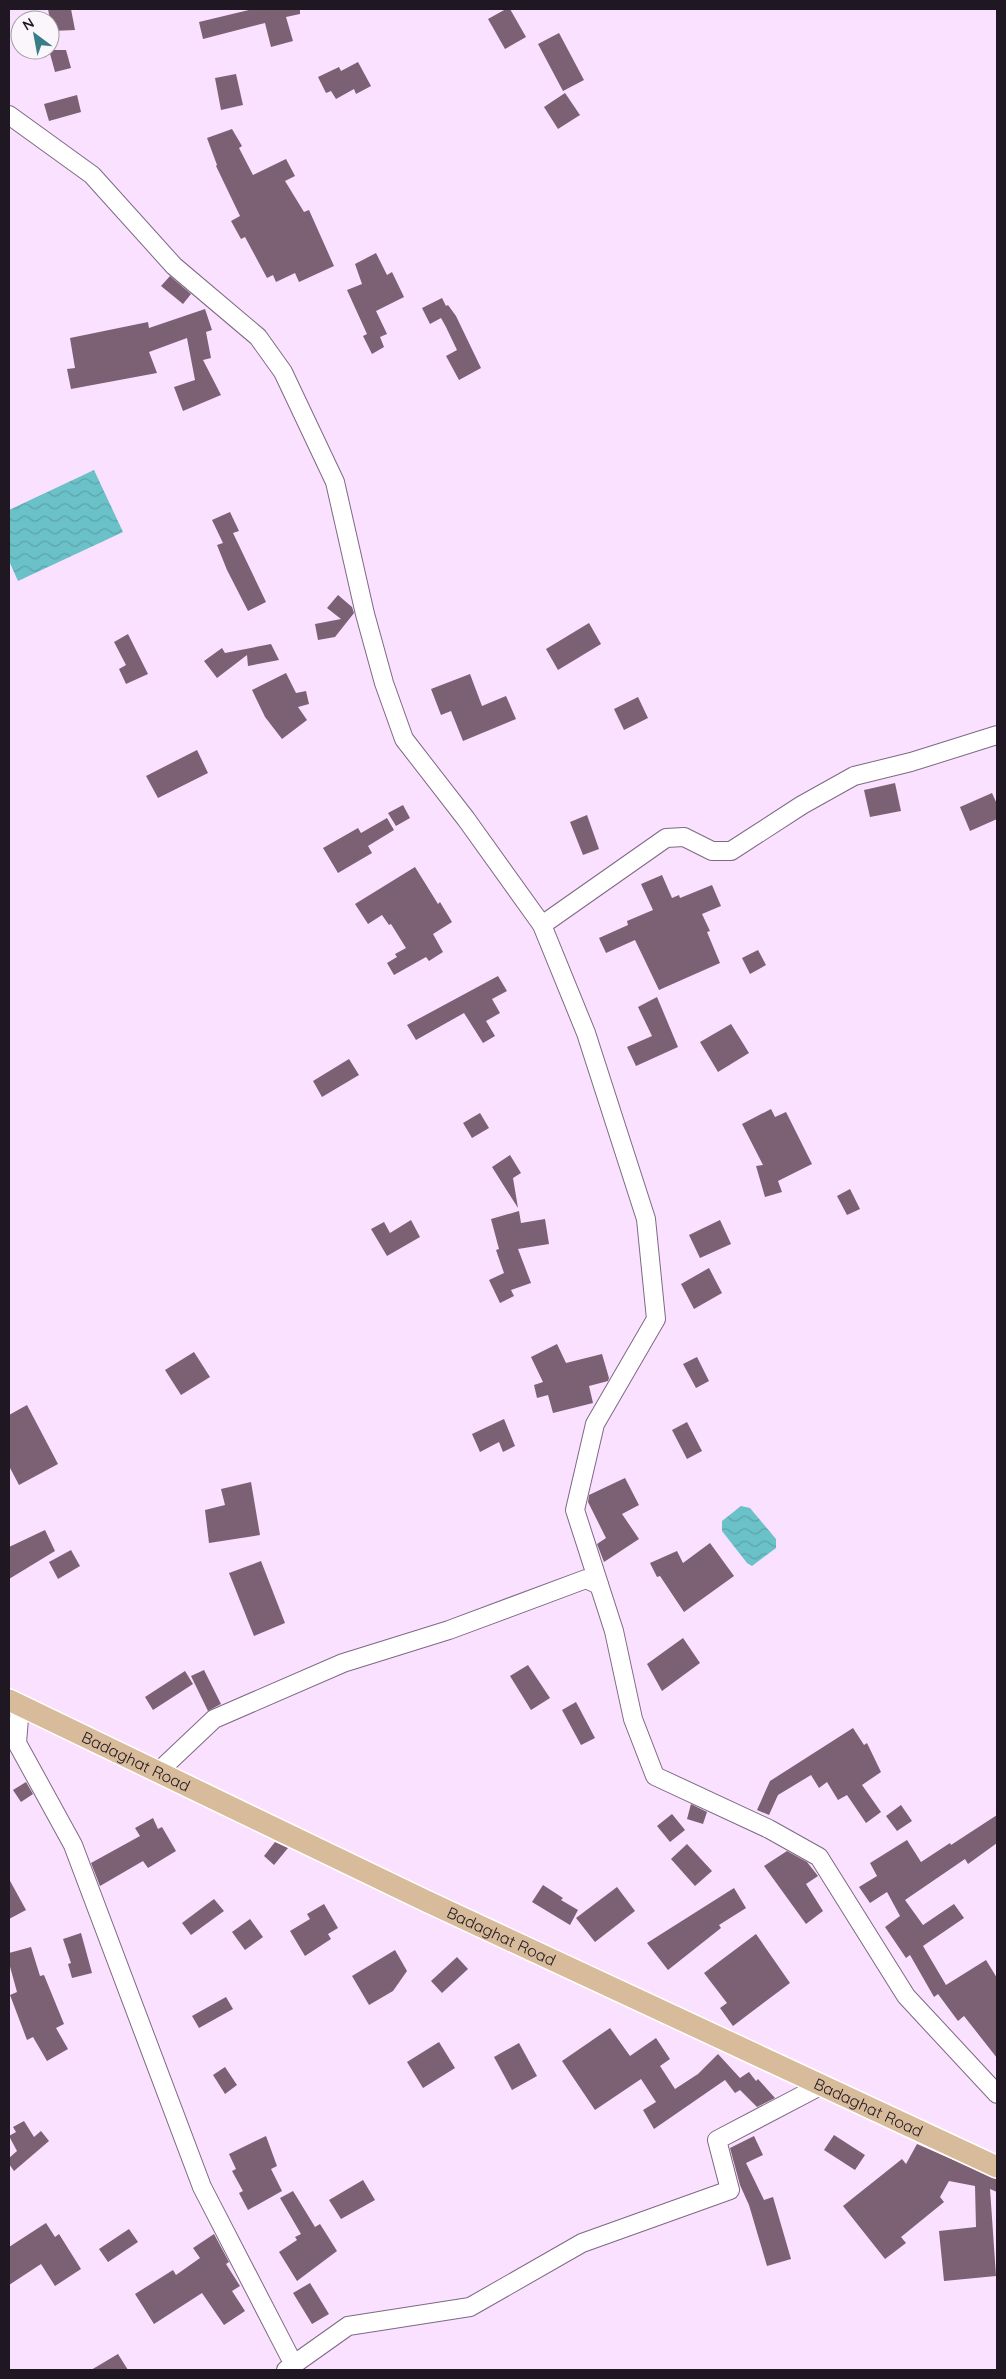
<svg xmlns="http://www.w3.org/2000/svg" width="1006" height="2379" viewBox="0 0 1006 2379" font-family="Quicksand,sans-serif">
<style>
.water{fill:url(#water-waves)}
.building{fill:#7c6073}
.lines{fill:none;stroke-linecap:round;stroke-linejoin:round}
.minor-casing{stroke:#7e6982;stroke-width:20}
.major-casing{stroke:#fff;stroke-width:24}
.minor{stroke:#fff;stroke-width:18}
.major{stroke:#d7bb9a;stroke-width:21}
.labels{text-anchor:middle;stroke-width:4.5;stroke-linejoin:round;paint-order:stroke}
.street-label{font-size:16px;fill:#1f1721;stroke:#fbf6fc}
</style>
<defs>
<pattern id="water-waves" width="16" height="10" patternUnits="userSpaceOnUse" patternTransform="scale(1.25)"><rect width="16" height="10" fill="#6ac1c7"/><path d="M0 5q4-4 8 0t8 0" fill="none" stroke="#5ba5ab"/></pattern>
</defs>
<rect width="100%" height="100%" fill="#fae1ff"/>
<!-- water -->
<g class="water">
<path d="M94 470 123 532 18 581 9 561V510Z"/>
<path d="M741 1506 750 1508 776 1539V1548L752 1566 747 1563 722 1531V1521Z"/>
</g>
<!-- building -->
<g class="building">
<path d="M48 9H71L75 30 52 31Z"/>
<path d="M253 9H300V14L286 17 293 41 271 47 265 23 203 39 199 22Z"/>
<path d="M506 9H510L526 37 505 49 488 19Z"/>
<path d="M559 33 584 80 563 91 538 44Z"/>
<path d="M49 50H66L71 68 55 72Z"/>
<path d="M358 62 371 86 356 94 354 89 336 99 331 91 326 93 318 77 339 67 341 71Z"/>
<path d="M236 74 243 105 221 110 215 78Z"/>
<path d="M565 93 580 115 558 129 544 107Z"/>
<path d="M77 95 81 112 49 121 44 104Z"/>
<path d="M232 129 242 146 239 148 253 175 286 159 295 176 285 181 304 212 309 210 334 266 299 282 295 273 276 282 273 275 267 278 245 237 241 239 231 221 240 216 216 166 217 165 207 138Z"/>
<path d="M376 253 387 275 392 272 404 297 376 311 387 334 380 337 384 347 372 354 363 336 367 334 347 290 362 284 355 264Z"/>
<path d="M170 276 191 294 183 304 161 286Z"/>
<path d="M442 298 446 306 448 305 456 316 481 368 459 380 446 356 457 350 446 327 441 318 430 324 422 308Z"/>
<path d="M205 309 212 330 206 332 211 358 203 360 221 395 183 411 174 387 195 380 187 338 149 352 157 373 71 389 67 369 75 368 70 338 148 322 149 328Z"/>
<path d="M230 512 239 531 233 533 266 602 248 611 227 570 217 545 223 543 212 520Z"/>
<path d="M338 595 352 607 354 613 335 637 318 640 315 624 341 619 327 608Z"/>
<path d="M589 623 601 644 558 670 546 649Z"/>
<path d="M128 634 148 674 126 684 119 669 126 665 114 642Z"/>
<path d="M271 644 279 660 248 666 247 655 217 678 204 661 222 648 225 653Z"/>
<path d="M286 673 296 693 306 691 309 704 298 707 307 720 282 739 265 717 252 690Z"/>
<path d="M470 674 482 706 506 696 516 719 463 741 451 711 441 715 431 689Z"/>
<path d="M638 697 648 718 624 730 614 709Z"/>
<path d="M197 750 208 773 158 798 146 776Z"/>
<path d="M895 783 901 811 870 817 864 790Z"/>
<path d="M992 793 997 804V819L970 831 960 807Z"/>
<path d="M403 805 410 818 396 826 388 813Z"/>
<path d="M587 815 599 849 583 855 570 822Z"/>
<path d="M387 818 394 830 368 846 372 853 338 873 323 848 358 828 361 833Z"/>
<path d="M415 867 438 904 440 902 452 922 433 934 443 952 429 961 426 957 394 975 387 963 397 957 395 954 406 948 391 924 389 925 382 915 368 924 355 904Z"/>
<path d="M662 875 672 898 679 895 680 898 712 885 721 906 702 914 710 931 707 932 720 963 659 990 635 940 606 953 599 938 628 925 627 921 653 910 641 884Z"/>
<path d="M758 950 766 965 750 974 742 958Z"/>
<path d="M498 976 507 991 492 999 500 1013 486 1021 495 1036 483 1043 464 1013 416 1040 407 1025Z"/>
<path d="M657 997 678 1047 636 1066 627 1047 652 1036 638 1007Z"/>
<path d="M731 1024 749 1053 718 1072 700 1042Z"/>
<path d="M349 1059 359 1075 322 1097 313 1081Z"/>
<path d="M771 1109 775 1117 786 1112 812 1164 778 1181 782 1192 765 1197 756 1166 763 1165 742 1124Z"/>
<path d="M480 1113 489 1128 472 1138 463 1123Z"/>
<path d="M510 1155 521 1173 513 1178 518 1208 492 1167Z"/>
<path d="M850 1189 860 1209 847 1215 837 1196Z"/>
<path d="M519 1211 521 1223 545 1219 549 1244 518 1249 531 1283 511 1290 514 1296 500 1303 489 1280 504 1273 496 1250 499 1249 491 1219Z"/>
<path d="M411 1220 420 1237 387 1256 371 1229 384 1222 390 1233Z"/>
<path d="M720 1220 731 1244 700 1258 689 1235Z"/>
<path d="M709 1268 722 1293 694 1309 681 1284Z"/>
<path d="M557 1344 566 1363 602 1354 609 1378 608 1381 589 1386 593 1403 553 1413 548 1395 537 1398 534 1385 543 1382 531 1357Z"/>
<path d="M194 1352 210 1377 181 1395 165 1370Z"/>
<path d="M697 1357 709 1381 696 1388 683 1364Z"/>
<path d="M27 1405 58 1464 19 1485 9 1466V1415Z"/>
<path d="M504 1419 515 1446 503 1452 499 1442 480 1452 472 1434Z"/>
<path d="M687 1422 702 1451 687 1459 672 1430Z"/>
<path d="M625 1478 639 1505 622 1514 639 1539 604 1562 597 1544 606 1538 588 1502 589 1495Z"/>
<path d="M251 1482 260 1535 209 1543 205 1510 225 1505 221 1489Z"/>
<path d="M45 1530 55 1551 9 1579V1547Z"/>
<path d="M710 1543 734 1576 684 1612 660 1576 657 1577 650 1563 677 1551 683 1563Z"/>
<path d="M71 1550 80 1566 58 1579 49 1562Z"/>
<path d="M261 1561 285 1623 254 1636 229 1573Z"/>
<path d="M683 1638 700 1663 662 1691 647 1664Z"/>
<path d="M528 1665 550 1698 531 1710 510 1676Z"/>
<path d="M204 1670 221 1704 208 1711 191 1676Z"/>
<path d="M185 1671 193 1684 153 1710 145 1697Z"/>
<path d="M576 1702 595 1738 581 1745 562 1710Z"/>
<path d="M853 1728 864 1745 867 1743 881 1772 862 1785 881 1812 866 1823 847 1795 838 1800 827 1782 819 1788 811 1775 778 1795 769 1815 757 1810 770 1781Z"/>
<path d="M26 1782 33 1794 21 1802 13 1790Z"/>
<path d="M691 1804 707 1812 703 1824 687 1819Z"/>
<path d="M901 1805 912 1821 897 1831 886 1816Z"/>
<path d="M672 1814 685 1830 670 1842 657 1826Z"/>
<path d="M997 1815V1843L968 1864 965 1859 905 1900 923 1925 954 1904 964 1918 923 1946 946 1985 986 1960 997 1978V2058L964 2016 958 2021 938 1994 934 1997 910 1955 906 1958 885 1927 900 1916 887 1892 870 1903 859 1887 877 1876 870 1863 907 1840 921 1862 950 1843 951 1845Z"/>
<path d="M153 1818 158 1829 162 1827 176 1851 148 1868 143 1861 100 1886 91 1863 140 1836 135 1828Z"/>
<path d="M275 1842 288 1848 274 1865 264 1856Z"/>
<path d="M687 1844 712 1871 695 1886 671 1859Z"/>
<path d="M787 1851 807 1862 818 1876 806 1884 823 1911 806 1924 764 1866Z"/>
<path d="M9 1879 26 1910 9 1919Z"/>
<path d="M543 1885 563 1898 561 1900 578 1910 570 1925 532 1902Z"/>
<path d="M617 1887 635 1911 595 1942 576 1918Z"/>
<path d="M734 1888 746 1908 719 1925 721 1928 668 1970 647 1943Z"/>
<path d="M214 1899 224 1911 191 1935 182 1923Z"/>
<path d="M324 1904 338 1928 328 1934 331 1939 305 1956 290 1931 310 1919 307 1914Z"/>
<path d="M250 1919 263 1937 245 1950 232 1932Z"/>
<path d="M81 1933 92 1973 72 1978 68 1964 71 1963 63 1939Z"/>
<path d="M756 1934 790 1983 733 2026 720 2008 727 2003 704 1973Z"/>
<path d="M31 1947 40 1976 44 1975 64 2024 56 2028 68 2049 47 2061 33 2037 27 2040 10 1995 17 1992 9 1963V1953Z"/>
<path d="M395 1950 407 1971 393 1991 369 2005 352 1976Z"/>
<path d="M457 1957 468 1969 442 1993 431 1981Z"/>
<path d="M226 1997 233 2009 199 2028 192 2016Z"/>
<path d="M610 2028 630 2056 656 2038 670 2059 660 2066 675 2089 698 2074 718 2054 740 2078 749 2072 756 2081 758 2079 775 2098 757 2107 740 2090 735 2093 725 2080 654 2129 643 2110 656 2102 641 2079 595 2110 562 2061Z"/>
<path d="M439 2042 455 2068 423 2088 407 2062Z"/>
<path d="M519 2043 537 2076 512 2090 494 2057Z"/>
<path d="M225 2067 237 2085 225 2094 213 2075Z"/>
<path d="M24 2121 34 2137 41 2131 49 2141 14 2171 9 2164V2158L17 2151 9 2136 16 2132 13 2127Z"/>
<path d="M834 2135 865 2155 855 2170 824 2150Z"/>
<path d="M266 2136 277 2166 271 2169 282 2191 248 2210 239 2193 243 2191 232 2171 236 2169 229 2154Z"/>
<path d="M754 2136 763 2155 746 2163 764 2200 773 2197 791 2259 767 2266 749 2205 740 2185 730 2148Z"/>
<path d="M917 2144 997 2179V2192L990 2189 996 2276 944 2281 939 2231 976 2227 975 2186 949 2181 940 2197 944 2202 901 2237 906 2243 885 2259 843 2206 902 2159 906 2164Z"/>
<path d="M363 2180 375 2200 341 2219 329 2200Z"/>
<path d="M293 2191 315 2227 320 2224 337 2251 297 2281 279 2252 297 2240 295 2237 301 2234 280 2198Z"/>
<path d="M46 2223 55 2237 59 2234 81 2269 55 2286 41 2264 9 2285V2247Z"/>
<path d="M129 2229 138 2242 108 2262 99 2249Z"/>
<path d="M214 2234 229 2262 226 2264 240 2286 232 2291 245 2311 224 2325 202 2293 154 2324 135 2294 173 2270 176 2275 200 2258 193 2248Z"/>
<path d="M310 2283 329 2314 312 2324 293 2293Z"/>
<path d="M118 2354 128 2370H91Z"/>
</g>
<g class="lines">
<!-- minor casing -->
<g class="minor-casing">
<g id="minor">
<path d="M9 115 92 175 174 266 258 337 283 372 335 482 365 614 384 683 404 739 466 819 542 925 586 1033 646 1219 656 1319 595 1424 575 1510 614 1631 633 1719 655 1776 769 1829 819 1857 906 1996 997 2094"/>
<path d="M542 925 666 838 684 837 712 851H731L802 805 854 776 911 762 997 735"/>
<path d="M20 1706 17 1743 73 1845 202 2187 294 2365"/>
<path d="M158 1772 214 1719 343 1663 449 1630 586 1579 599 1585"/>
<path d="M286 2370 348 2326 470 2307 582 2243 730 2190 717 2140 822 2085"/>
</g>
</g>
<!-- major casing -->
<g class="major-casing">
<g id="major">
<path id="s1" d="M9 1700 424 1900 997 2167"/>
</g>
</g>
<!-- minor -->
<use href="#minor" class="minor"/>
<!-- major -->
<use href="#major" class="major"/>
</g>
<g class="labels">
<!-- street labels -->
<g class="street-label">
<text dy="6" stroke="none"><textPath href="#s1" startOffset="141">Badaghat Road</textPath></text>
<text dy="6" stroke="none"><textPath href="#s1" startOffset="546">Badaghat Road</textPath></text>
<text dy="6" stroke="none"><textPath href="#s1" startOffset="951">Badaghat Road</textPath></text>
</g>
</g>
<!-- border -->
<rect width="1006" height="2379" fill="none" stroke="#1f1721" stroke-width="20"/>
<!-- north arrow -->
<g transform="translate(35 35) rotate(328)"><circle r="24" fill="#fbf6fc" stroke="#a39da4"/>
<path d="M0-4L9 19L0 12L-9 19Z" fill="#377e87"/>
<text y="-8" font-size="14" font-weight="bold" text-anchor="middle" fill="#1f1721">N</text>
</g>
</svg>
